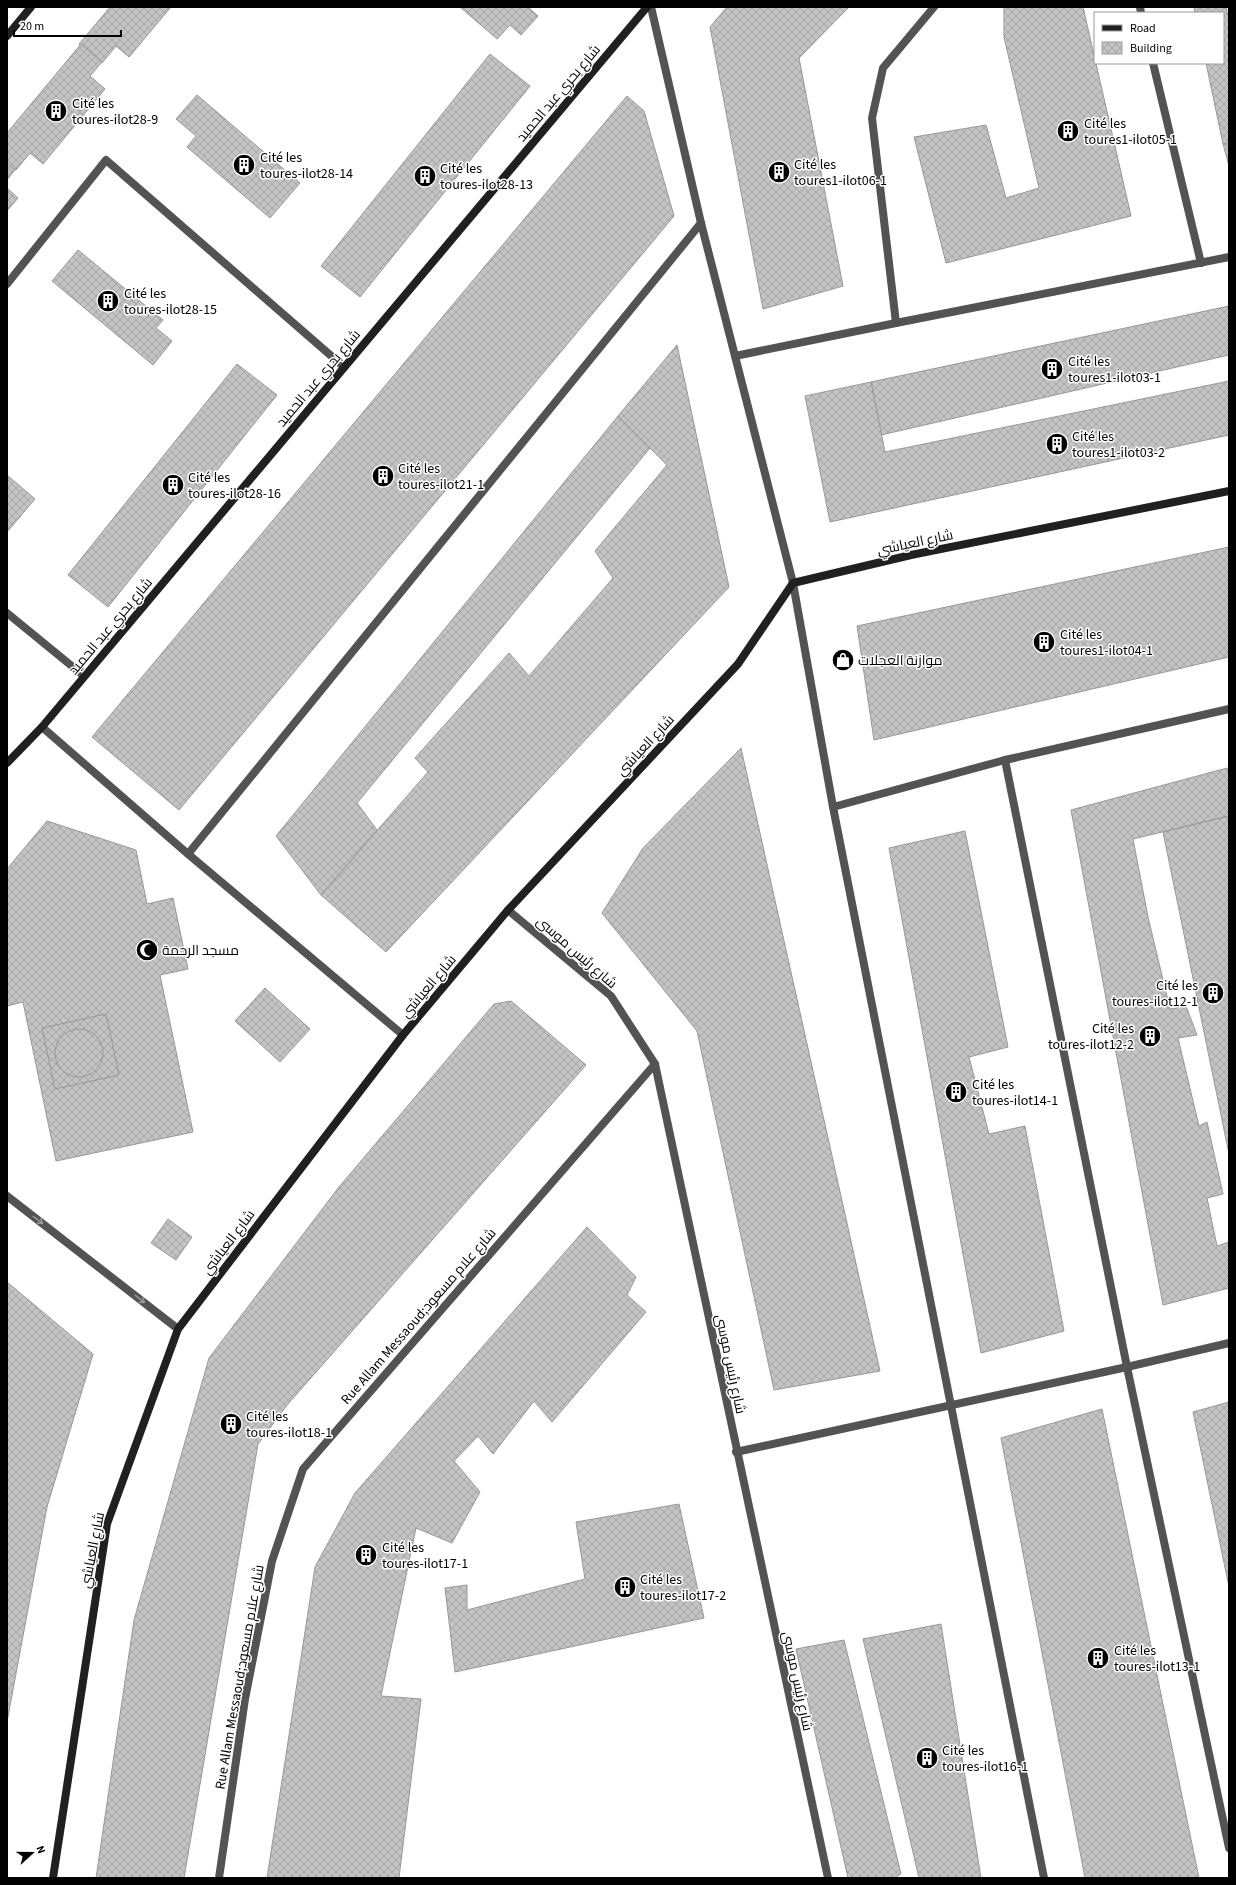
<svg xmlns="http://www.w3.org/2000/svg" width="1236" height="1885" viewBox="0 0 1236 1885" font-family="'Source Sans 3',Cairo,sans-serif">
<style>
.building{fill:url(#building-cross-hatch);stroke:#979797}
.lines{fill:none;stroke-linecap:round;stroke-linejoin:round}
.lane{stroke:#535353;stroke-width:8}
.street{stroke:#535353;stroke-width:8}
.secondary{stroke:#202020;stroke-width:8}
.tram{stroke:#000;stroke-width:1}
.oneway{stroke:#989898}
.labels{text-anchor:middle;stroke-width:3;stroke-linejoin:round;paint-order:stroke}
.street-label{font-size:14px;fill:#000;stroke:#fff}
.poi-label{font-size:14px;fill:#000;stroke:#fff;text-anchor:start}
</style>
<defs>
<pattern id="building-cross-hatch" width="8" height="8" patternUnits="userSpaceOnUse"><rect width="8" height="8" fill="#c3c3c3"/><path d="M0 0l8 8M0 8l8-8" fill="none" stroke="#a6a6a6"/></pattern>
</defs>
<rect width="100%" height="100%" fill="#fff"/>
<!-- building -->
<g class="building">
<path d="M110 7H171L129 57 116 46 102 63 79 44Z"/>
<path d="M460 7H528L538 16 521 35 510 25 497 39Z"/>
<path d="M727 7H849L799 58 843 286 763 309 710 27Z"/>
<path d="M1004 7H1083L1131 216 946 263 914 137 986 125 1006 198 1039 188 1004 37Z"/>
<path d="M1194 7H1226L1229 21V144H1223L1206 63H1223V13H1195Z"/>
<path d="M81 44 102 62 90 76 105 89 43 164 30 153 16 170 7 162V133Z"/>
<path d="M490 54 530 86 360 297 321 266Z"/>
<path d="M197 95 300 183 270 218 187 147 196 136 176 119Z"/>
<path d="M627 96 644 111 674 216 179 810 92 737Z"/>
<path d="M1223 144H1229V166Z"/>
<path d="M7 164 15 170 7 180Z"/>
<path d="M7 188 18 198 7 211Z"/>
<path d="M78 250 163 320 156 328 172 341 153 365 52 281Z"/>
<path d="M1229 306V355L881 435 871 382Z"/>
<path d="M677 345 729 587 386 952 321 895 428 772 415 758 509 653 529 676 613 578 595 551 667 465 618 416Z"/>
<path d="M237 364 277 395 108 607 68 575Z"/>
<path d="M1229 381V435L830 522 805 396 871 382 885 452Z"/>
<path d="M618 416 650 448 357 803 377 830 321 895 276 836Z"/>
<path d="M7 475 35 499 7 532Z"/>
<path d="M1229 547V657L874 740 857 626Z"/>
<path d="M741 748 880 1371 774 1390 697 1031 602 913 643 848Z"/>
<path d="M1227 768 1229 775V816L1133 839 1148 917 1170 1009 1186 1006 1197 1035 1178 1038 1199 1126 1207 1122 1223 1194 1207 1198 1217 1246 1229 1242V1288L1163 1305 1071 810Z"/>
<path d="M1229 816V1154L1163 832Z"/>
<path d="M47 821 136 850 147 904 173 898 188 969 160 975 193 1132 56 1161 23 1002 7 1006V869Z"/>
<path d="M965 831 1008 1047 969 1057 989 1134 1025 1126 1064 1331 981 1353 889 848Z"/>
<path d="M265 988 310 1029 280 1062 235 1021Z"/>
<path d="M511 1001 586 1065 288 1404 258 1444 184 1878H96L134 1620 209 1358 339 1187 494 1004Z"/>
<path d="M106 1014 119 1075 55 1089 42 1028Z"/>
<circle cx="79" cy="1053" r="24"/>
<path d="M168 1219 192 1237 176 1260 151 1243Z"/>
<path d="M587 1227 636 1277 627 1295 646 1312 552 1422 534 1401 493 1454 478 1436 454 1461 480 1492 452 1543 416 1528 381 1696 421 1699 399 1878H267L315 1567 355 1493Z"/>
<path d="M7 1282 93 1354 47 1507 7 1722Z"/>
<path d="M1229 1402V1587L1193 1412Z"/>
<path d="M1102 1409 1199 1878H1085L1001 1438Z"/>
<path d="M679 1504 704 1618 455 1672 445 1588 467 1585V1610L585 1579 576 1522Z"/>
<path d="M941 1624 981 1878H919L863 1639Z"/>
<path d="M844 1640 901 1874 894 1878H848L796 1649Z"/>
</g>
<g class="lines">
<!-- lane -->
<g class="lane">
<path d="M7 284 106 160 344 367"/>
<path d="M7 613 84 676"/>
</g>
<!-- street -->
<g class="street">
<path d="M651 7 701 223 793 583 833 807 1044 1878"/>
<path d="M934 7 883 68 872 118 896 323 1229 257"/>
<path d="M1140 7 1141 13"/>
<path d="M1153 63 1201 263"/>
<path d="M735 356 896 323"/>
<path d="M42 727 188 854 403 1035"/>
<path d="M1005 760 1127 1367 1229 1848"/>
<path d="M833 807 1005 760 1229 709"/>
<path d="M188 854 701 223"/>
<path d="M508 910 611 996 655 1064 828 1878"/>
<path d="M7 1196 178 1329"/>
<path d="M736 1452 1127 1367 1229 1343"/>
<path d="M219 1878 245 1699 272 1561 303 1469 655 1064"/>
</g>
<!-- secondary -->
<g class="secondary">
<path d="M7 36 31 7"/>
<path d="M7 763 42 727 647 7"/>
<path d="M53 1878 107 1524 178 1329 403 1035 508 910 738 664 793 583 911 555 1229 491"/>
</g>
<!-- tram -->
<path class="tram" d="M7 9 9 7"/>
</g>
<!-- one-way arrows -->
<defs><path id="oneway-shaft" d="M-6 0H5M1.5-3L5.5 0L1.5 3" fill="none" stroke-width="1.6" stroke-linecap="round" stroke-linejoin="round"/></defs>
<g class="oneway">
<use href="#oneway-shaft" transform="translate(38 1220) rotate(38)"/>
<use href="#oneway-shaft" transform="translate(140 1299) rotate(38)"/>
</g>
<!-- icons -->
<defs>
<g id="building-disc" transform="scale(1.15)"><circle r="9.5" fill="#000" stroke="#fff"/><path d="M-4-6H4V6H1V3H-1V6H-4ZM-2.5-4.3h1.7v1.8h-1.7ZM.8-4.3h1.7v1.8H.8ZM-2.5-1h1.7V.8h-1.7ZM.8-1h1.7V.8H.8Z" fill="#fff"/></g>
<g id="shop-disc" transform="scale(1.15)"><circle r="9.5" fill="#000" stroke="#fff"/><path d="M-5-2.5h2.3a2.7 3.5 0 0 1 5.4 0H5L5.5 6h-11ZM-1.5-2.5h3a1.5 2.3 0 0 0-3 0Z" fill="#fff"/></g>
<g id="mosque-disc" transform="scale(1.15)"><circle r="9.5" fill="#000" stroke="#fff"/><path d="M3.5-4.9A6 6 0 1 0 3.5 4.9A5 5 0 1 1 3.5-4.9Z" fill="#fff"/></g>
</defs>
<g fill-rule="evenodd">
<use href="#building-disc" x="56" y="111"/>
<use href="#building-disc" x="1068" y="131"/>
<use href="#building-disc" x="244" y="165"/>
<use href="#building-disc" x="779" y="172"/>
<use href="#building-disc" x="425" y="176"/>
<use href="#building-disc" x="108" y="301"/>
<use href="#building-disc" x="1052" y="369"/>
<use href="#building-disc" x="1057" y="444"/>
<use href="#building-disc" x="383" y="476"/>
<use href="#building-disc" x="173" y="485"/>
<use href="#building-disc" x="1044" y="642"/>
<use href="#shop-disc" x="843" y="660"/>
<use href="#mosque-disc" x="147" y="950"/>
<use href="#building-disc" x="1213" y="993"/>
<use href="#building-disc" x="1150" y="1036"/>
<use href="#building-disc" x="956" y="1092"/>
<use href="#building-disc" x="231" y="1424"/>
<use href="#building-disc" x="366" y="1555"/>
<use href="#building-disc" x="625" y="1587"/>
<use href="#building-disc" x="1098" y="1658"/>
<use href="#building-disc" x="927" y="1758"/>
</g>
<g class="labels">
<!-- street labels -->
<g class="street-label">
<text transform="translate(558 93) rotate(-50)" y="5">شارع بحري عبد الحميد</text>
<text transform="translate(318 378) rotate(-50)" y="5">شارع بحري عبد الحميد</text>
<text transform="translate(915 542) rotate(-12)" y="5">شارع العياشي</text>
<text transform="translate(110 626) rotate(-50)" y="5">شارع بحري عبد الحميد</text>
<text transform="translate(645 745) rotate(-47)" y="5">شارع العياشي</text>
<text transform="translate(577 952) rotate(41)" y="5">شارع رئيس موسى</text>
<text transform="translate(428 986) rotate(-50)" y="5">شارع العياشي</text>
<text transform="translate(228 1242) rotate(-53)" y="5">شارع العياشي</text>
<text transform="translate(418 1316) rotate(-49)" y="5">Rue Allam Messaoud;شارع علام مسعود</text>
<text transform="translate(731 1364) rotate(78)" y="5">شارع رئيس موسى</text>
<text transform="translate(92 1550) rotate(-79)" y="5">شارع العياشي</text>
<text transform="translate(239 1677) rotate(-80)" y="5">Rue Allam Messaoud;شارع علام مسعود</text>
<text transform="translate(798 1681) rotate(78)" y="5">شارع رئيس موسى</text>
</g>
<!-- poi labels -->
<g class="poi-label">
<text x="72" y="108">Cité les<tspan x="72" dy="16">toures-ilot28-9</tspan></text>
<text x="1084" y="128">Cité les<tspan x="1084" dy="16">toures1-ilot05-1</tspan></text>
<text x="260" y="162">Cité les<tspan x="260" dy="16">toures-ilot28-14</tspan></text>
<text x="794" y="169">Cité les<tspan x="794" dy="16">toures1-ilot06-1</tspan></text>
<text x="440" y="173">Cité les<tspan x="440" dy="16">toures-ilot28-13</tspan></text>
<text x="124" y="298">Cité les<tspan x="124" dy="16">toures-ilot28-15</tspan></text>
<text x="1068" y="366">Cité les<tspan x="1068" dy="16">toures1-ilot03-1</tspan></text>
<text x="1072" y="441">Cité les<tspan x="1072" dy="16">toures1-ilot03-2</tspan></text>
<text x="398" y="473">Cité les<tspan x="398" dy="16">toures-ilot21-1</tspan></text>
<text x="188" y="482">Cité les<tspan x="188" dy="16">toures-ilot28-16</tspan></text>
<text x="1060" y="639">Cité les<tspan x="1060" dy="16">toures1-ilot04-1</tspan></text>
<text x="858" y="665">موازنة العجلات</text>
<text x="162" y="955">مسجد الرحمة</text>
<text x="1198" y="990" text-anchor="end">Cité les<tspan x="1198" dy="16">toures-ilot12-1</tspan></text>
<text x="1134" y="1033" text-anchor="end">Cité les<tspan x="1134" dy="16">toures-ilot12-2</tspan></text>
<text x="972" y="1089">Cité les<tspan x="972" dy="16">toures-ilot14-1</tspan></text>
<text x="246" y="1421">Cité les<tspan x="246" dy="16">toures-ilot18-1</tspan></text>
<text x="382" y="1552">Cité les<tspan x="382" dy="16">toures-ilot17-1</tspan></text>
<text x="640" y="1584">Cité les<tspan x="640" dy="16">toures-ilot17-2</tspan></text>
<text x="1114" y="1655">Cité les<tspan x="1114" dy="16">toures-ilot13-1</tspan></text>
<text x="942" y="1755">Cité les<tspan x="942" dy="16">toures-ilot16-1</tspan></text>
</g>
</g>
<!-- border -->
<rect width="1236" height="1885" fill="none" stroke="#000000" stroke-width="16"/>
<!-- legend -->
<rect x="1094" y="12" width="130" height="52" fill="#ffffff" stroke="#999999"/>
<rect x="1102" y="25" width="20" height="6" fill="#202020" stroke="#999999"/>
<text x="1130" y="32" font-size="12" fill="#000000">Road</text>
<rect x="1102" y="42" width="20" height="12" fill="url(#building-cross-hatch)" stroke="#999999"/>
<text x="1130" y="52" font-size="12" fill="#000000">Building</text>
<!-- north arrow -->
<g transform="translate(32 1853) rotate(69)" stroke="#ffffff" stroke-width="3" paint-order="stroke">
<path d="M0-3L7 15L0 10L-7 15Z" fill="#000000"/>
<text y="-6" font-size="11" font-weight="bold" text-anchor="middle" fill="#000000">N</text>
</g>
<!-- scale -->
<path d="M14 30v6h107v-6" fill="none" stroke="#000000" stroke-width="2"/>
<text x="20" y="30" font-size="12" fill="#000000" stroke="#ffffff" stroke-width="3" paint-order="stroke">20 m</text>
</svg>
